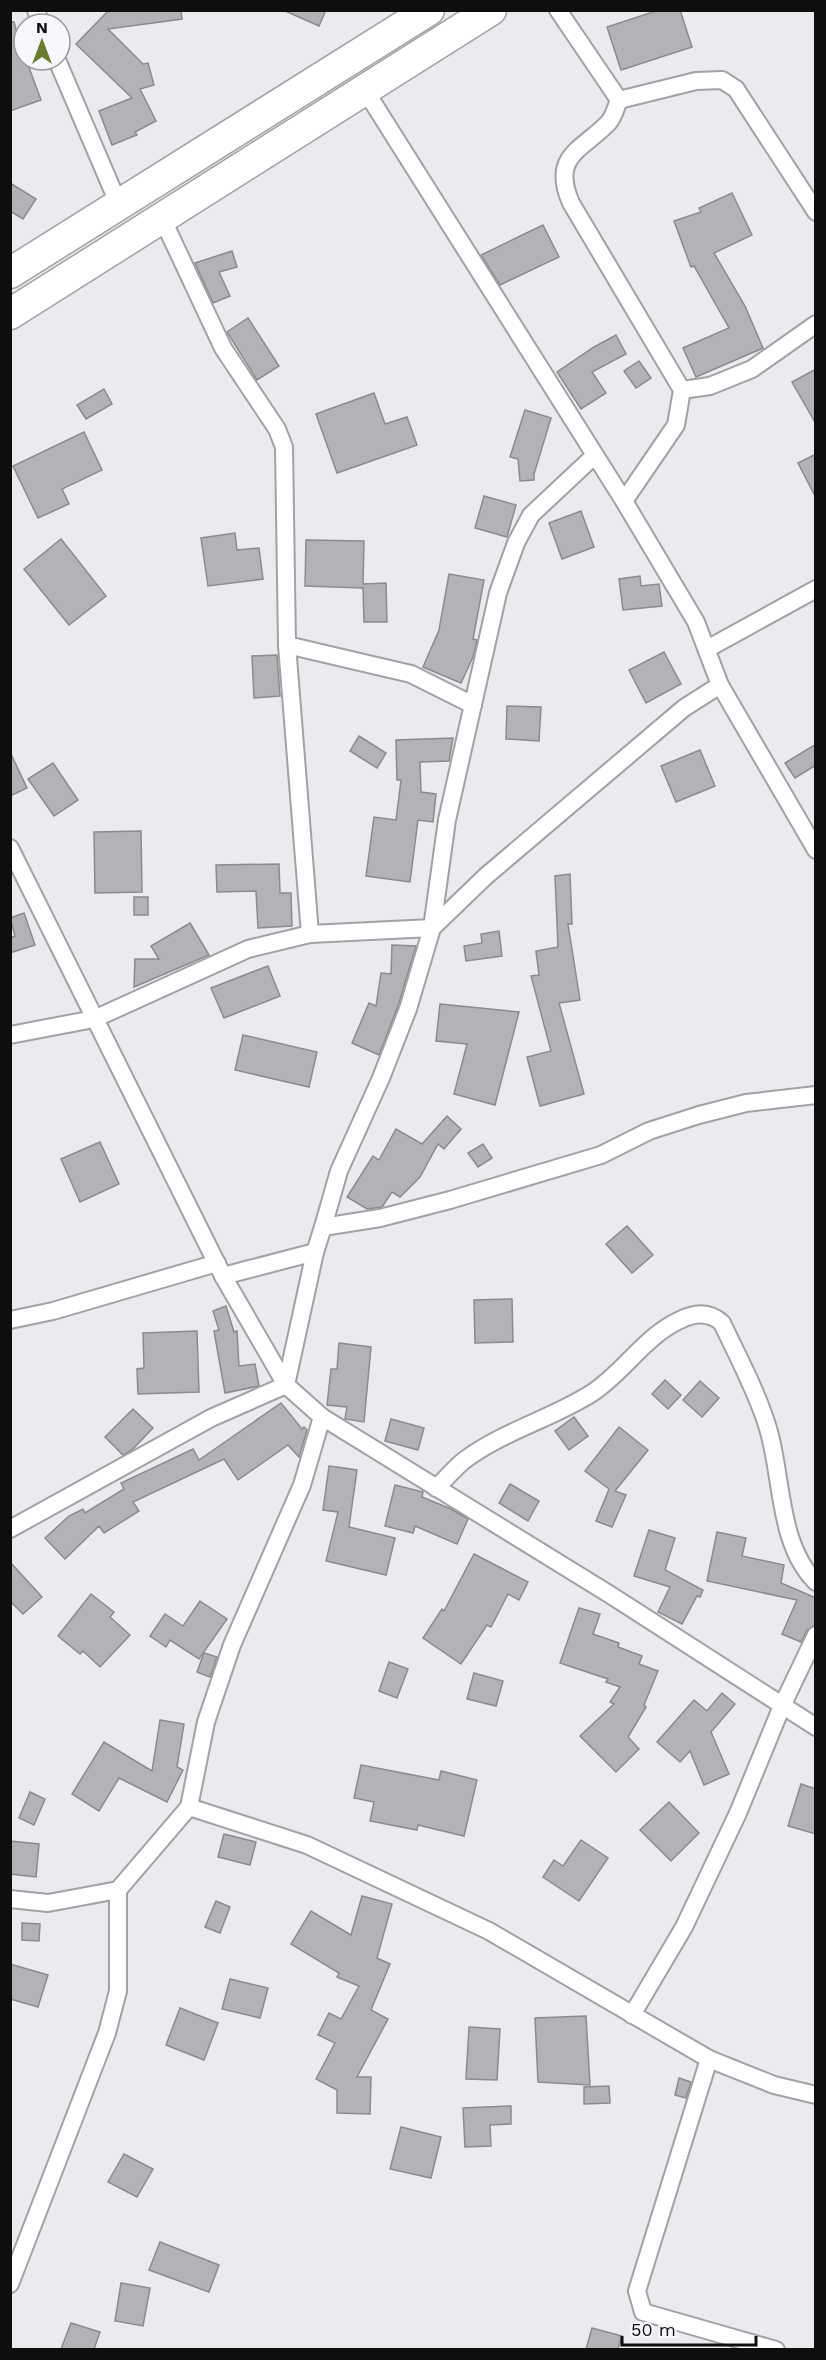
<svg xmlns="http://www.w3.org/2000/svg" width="826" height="2360" viewBox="0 0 826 2360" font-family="'Work Sans',sans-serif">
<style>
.building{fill:#b3b3b7;stroke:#8b8a8e;stroke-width:1.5}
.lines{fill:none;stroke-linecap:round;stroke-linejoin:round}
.street-casing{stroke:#a2a1a5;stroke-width:20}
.highway-casing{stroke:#a2a1a5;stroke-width:33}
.street{stroke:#fff;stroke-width:16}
.highway{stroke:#fff;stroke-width:30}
</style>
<rect width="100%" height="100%" fill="#ebeaef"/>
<!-- building -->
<g class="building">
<path d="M109 10H181L182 19 108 29 143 64 148 63 154 85 140 89 156 121 135 132 137 135 112 145 99 111 132 98 76 44Z"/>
<path d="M283 10H326L319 26Z"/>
<path d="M659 10H680L692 47 621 70 607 27Z"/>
<path d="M10 22H14L24 60 27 62 41 100 10 111Z"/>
<path d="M10 183 36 199 23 219 10 211Z"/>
<path d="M732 193 752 235 714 253 745 306 763 348 696 377 683 348 729 328 694 266 691 267 674 221 701 212 699 208Z"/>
<path d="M543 225 559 257 500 285 481 255Z"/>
<path d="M232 251 237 267 219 272 230 296 213 303 195 263Z"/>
<path d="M248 318 279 366 257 380 227 332Z"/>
<path d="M616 335 626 354 592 372 606 393 581 409 557 372 594 347Z"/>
<path d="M639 361 651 378 636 388 624 371Z"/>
<path d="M816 369V424L792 382Z"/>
<path d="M104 389 112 404 86 419 77 405Z"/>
<path d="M374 393 385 424 407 417 417 445 337 473 316 414Z"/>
<path d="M525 410 551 418 534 474V480L520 481 518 459 510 457Z"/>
<path d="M84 432 102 470 62 489 69 504 38 518 13 466Z"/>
<path d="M816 454V498L798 463Z"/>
<path d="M484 496 516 505 507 537 475 528Z"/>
<path d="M581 511 594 547 562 559 549 523Z"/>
<path d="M235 533 237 550 259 548 263 579 208 586 201 538Z"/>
<path d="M61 539 106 596 69 625 24 569Z"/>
<path d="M306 540 364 541 363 584 386 583 387 622H364L363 588 305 586Z"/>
<path d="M449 574 484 580 473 639 477 640 473 657 461 683 423 667 439 630Z"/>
<path d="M640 576 641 586 659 584 662 606 623 610 619 579Z"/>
<path d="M664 652 681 684 646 703 629 670Z"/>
<path d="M277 655 280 696 254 698 252 656Z"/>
<path d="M507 706 541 707 539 741 506 739Z"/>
<path d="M359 736 386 753 377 768 350 751Z"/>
<path d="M453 738 449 761 420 762 421 792 436 794 433 822 418 820 410 882 366 876 374 817 396 820 401 780H397L396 740Z"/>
<path d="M816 744V765L795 778 785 763Z"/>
<path d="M700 750 715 786 676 802 661 766Z"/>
<path d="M10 752 27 788 10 796Z"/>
<path d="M53 763 78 800 54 816 28 779Z"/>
<path d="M141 831 142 892 95 893 94 832Z"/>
<path d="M279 864 280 893H291L292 926 258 928 256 891 217 892 216 865Z"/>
<path d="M570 874 572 924H568L580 1000 559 1003 584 1094 540 1106 527 1057 551 1051 531 976 539 975 536 951 558 947 555 876Z"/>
<rect x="134" y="897" width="14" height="18"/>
<path d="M24 913 35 945 10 953V938L15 936 10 918Z"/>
<path d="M190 923 209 955 134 987 135 959H159L151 946Z"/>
<path d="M499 931 502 956 466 961 464 946 482 943 481 934Z"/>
<path d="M392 945 416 946 398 1006 379 1055 352 1043 369 1003 376 1006 381 973 391 974Z"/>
<path d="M268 966 280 996 224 1018 211 988Z"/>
<path d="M440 1004 519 1012 495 1105 454 1094 467 1044 436 1041Z"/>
<path d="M243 1035 317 1052 309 1087 235 1070Z"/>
<path d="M447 1116 461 1129 444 1149 438 1144 420 1177 400 1197 392 1192 382 1207 367 1209 347 1197 373 1156 379 1160 396 1129 422 1144Z"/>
<path d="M100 1142 119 1184 80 1202 61 1159Z"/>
<path d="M483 1144 492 1158 478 1167 468 1153Z"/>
<path d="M627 1226 653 1255 632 1273 606 1244Z"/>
<path d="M512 1299 513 1342 475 1343 474 1300Z"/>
<path d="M226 1306 234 1332 237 1331 239 1366 255 1364 259 1386 225 1393 214 1331 219 1330 213 1311Z"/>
<path d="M197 1331 199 1392 138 1394 137 1369 144 1368 143 1333Z"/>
<path d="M339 1343 371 1347 364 1422 345 1419 347 1407 327 1405 331 1369H337Z"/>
<path d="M665 1380 681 1395 668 1409 652 1394Z"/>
<path d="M700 1381 719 1398 702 1417 683 1400Z"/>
<path d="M281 1403 302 1429 304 1427 307 1430 299 1457 288 1445 238 1480 224 1459 133 1502 139 1511 104 1533 99 1526 65 1559 45 1538 69 1516 83 1509 85 1513 124 1489 121 1483 193 1449 199 1460Z"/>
<path d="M133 1409 153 1428 132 1450 123 1455 105 1437Z"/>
<path d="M574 1417 588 1436 569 1450 555 1431Z"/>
<path d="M391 1419 424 1428 418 1450 385 1441Z"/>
<path d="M619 1427 648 1450 615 1491 626 1495 612 1527 596 1521 609 1489 585 1471Z"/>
<path d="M329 1466 357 1470 349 1527 395 1538 386 1575 326 1561 338 1512 323 1510Z"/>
<path d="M510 1484 539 1501 528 1521 499 1503Z"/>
<path d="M395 1485 423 1492 422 1497 451 1509 468 1519 457 1544 415 1526 413 1533 385 1526Z"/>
<path d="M649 1530 675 1538 665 1570 703 1590 700 1597 697 1596 682 1624 658 1612 670 1587 634 1576Z"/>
<path d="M717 1532 746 1538 742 1556 784 1565 781 1583 816 1598V1625L807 1630 801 1642 782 1634 797 1600 707 1581Z"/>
<path d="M474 1554 528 1582 519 1600 508 1594 491 1627 487 1625 461 1664 423 1638 442 1609 444 1611Z"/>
<path d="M10 1562 42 1597 23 1614 10 1601Z"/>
<path d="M91 1594 114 1612 110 1617 130 1635 100 1667 83 1651 80 1654 58 1636Z"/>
<path d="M200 1601 227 1619 199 1659 170 1640 166 1647 150 1636 165 1614 183 1626Z"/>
<path d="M579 1608 600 1614 593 1634 619 1643 618 1647 642 1656 639 1664 658 1671 644 1705 646 1707 628 1737 639 1749 616 1772 580 1736 614 1704 610 1702 620 1687 606 1682 608 1679 560 1663Z"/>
<path d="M204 1653 217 1657 210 1677 197 1672Z"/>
<path d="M389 1662 408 1669 397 1698 379 1691Z"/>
<path d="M474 1673 503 1681 496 1706 467 1699Z"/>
<path d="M722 1693 735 1704 711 1732 729 1774 704 1785 690 1751 680 1762 657 1742 694 1700 707 1711Z"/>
<path d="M160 1720 184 1724 177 1767 183 1770 167 1802 119 1778 99 1811 72 1794 104 1742 152 1771Z"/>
<path d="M361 1765 439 1780 441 1771 477 1780 464 1836 418 1825 417 1830 370 1821 374 1802 354 1798Z"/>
<path d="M801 1784 816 1789V1834L788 1826Z"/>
<path d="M30 1792 45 1799 34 1825 19 1818Z"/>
<path d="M669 1802 699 1833 671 1861 640 1830Z"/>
<path d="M224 1834 256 1842 250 1865 218 1857Z"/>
<path d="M581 1840 608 1858 579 1901 543 1877 554 1860 563 1866Z"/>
<path d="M10 1841 39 1844 36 1877 10 1874Z"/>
<path d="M362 1896 392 1904 377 1958 390 1964 371 2010 388 2019 357 2077H371L370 2114 337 2113V2090L316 2079 335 2043 318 2035 329 2013 341 2019 359 1986 337 1977 339 1973 291 1944 311 1911 351 1935Z"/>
<path d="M216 1901 230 1907 220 1933 205 1927Z"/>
<path d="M22 1923 40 1924 39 1941 22 1940Z"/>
<path d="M10 1964 48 1975 38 2007 10 1999Z"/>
<path d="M230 1979 268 1988 260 2018 222 2009Z"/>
<path d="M180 2008 218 2023 204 2060 166 2045Z"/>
<path d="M586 2016 590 2085 538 2082 535 2018Z"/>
<path d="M469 2027 500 2029 497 2080 466 2079Z"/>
<path d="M679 2078 691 2082 686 2098 675 2095Z"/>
<path d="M609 2086 610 2103 584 2104V2087Z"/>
<path d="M511 2106V2124L490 2125 491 2146 465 2147 463 2108Z"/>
<path d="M401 2127 441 2137 431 2178 390 2169Z"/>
<path d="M124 2154 153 2169 137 2197 108 2182Z"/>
<path d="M160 2242 219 2265 209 2292 149 2270Z"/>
<path d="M121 2283 150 2288 143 2326 115 2321Z"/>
<path d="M71 2323 100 2332 94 2349H61Z"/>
<path d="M592 2328 622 2336 618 2349H586Z"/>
</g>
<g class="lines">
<!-- street casing -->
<g class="street-casing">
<g id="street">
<path d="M36 10 41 24"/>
<path d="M558 10 619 100"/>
<path d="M57 60 119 205"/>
<path d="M365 90 624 501 696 622 720 685 816 850"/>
<path d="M619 100C616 107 614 116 609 122 583 150 550 155 571 203L682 390 676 425 624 501"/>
<path d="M619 100 696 81 722 80 736 89 816 212"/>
<path d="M162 218 223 348 277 429 284 447 287 645 310 934"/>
<path d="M682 390 710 386 752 369 816 324"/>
<path d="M287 645 411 674 473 705"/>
<path d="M707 649 816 589"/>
<path d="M10 848 223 1276 286 1385 322 1417 609 1594 816 1727"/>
<path d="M10 1035 94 1019 248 949 310 934 432 928 486 876 684 708 720 685"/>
<path d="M323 1227 339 1171 381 1078 408 1009 432 928 447 820 498 593 516 543 531 515 594 456"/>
<path d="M223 1276 315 1252"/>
<path d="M10 1320 53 1311 217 1263"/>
<path d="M286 1385 315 1252 323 1227 380 1218 450 1200 601 1155 649 1131 699 1115 746 1103 816 1095"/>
<path d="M436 1488C446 1479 455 1467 466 1459 504 1431 553 1418 592 1393 624 1372 645 1336 680 1320 696 1312 710 1312 722 1323 738 1357 756 1390 767 1425 783 1474 777 1544 816 1582"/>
<path d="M10 1529 211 1418 286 1385"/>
<path d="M189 1807 307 1845 489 1931 709 2059 774 2085 816 2095"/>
<path d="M10 1899 48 1903 118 1890 189 1807 206 1722 232 1645 302 1485 322 1417"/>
<path d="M632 2015 684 1927 738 1813 782 1706 816 1635"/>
<path d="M709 2059 637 2291 643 2312 776 2350"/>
<path d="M10 2284 107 2033 118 1991V1890"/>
</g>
</g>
<!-- highway casing -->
<g class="highway-casing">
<g id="highway">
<path d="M10 273 429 10"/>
<path d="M10 314 491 10"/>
</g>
</g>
<!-- street -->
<use href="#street" class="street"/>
<!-- highway -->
<use href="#highway" class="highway"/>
</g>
<!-- border -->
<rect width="826" height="2360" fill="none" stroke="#0e0e0f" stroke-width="24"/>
<!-- north arrow -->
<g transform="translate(42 42)"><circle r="28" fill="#f8f7fc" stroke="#9a9a9d" stroke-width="1.5"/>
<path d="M0-4.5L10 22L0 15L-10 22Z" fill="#6a7d2d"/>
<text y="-9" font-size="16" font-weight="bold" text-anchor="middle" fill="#0e0e0f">N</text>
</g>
<!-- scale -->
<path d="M622 2336v9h134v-9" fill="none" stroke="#0e0e0f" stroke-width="3"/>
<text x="631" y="2336" font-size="18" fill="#0e0e0f" stroke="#f8f7fc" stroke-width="4.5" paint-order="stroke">50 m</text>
</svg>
